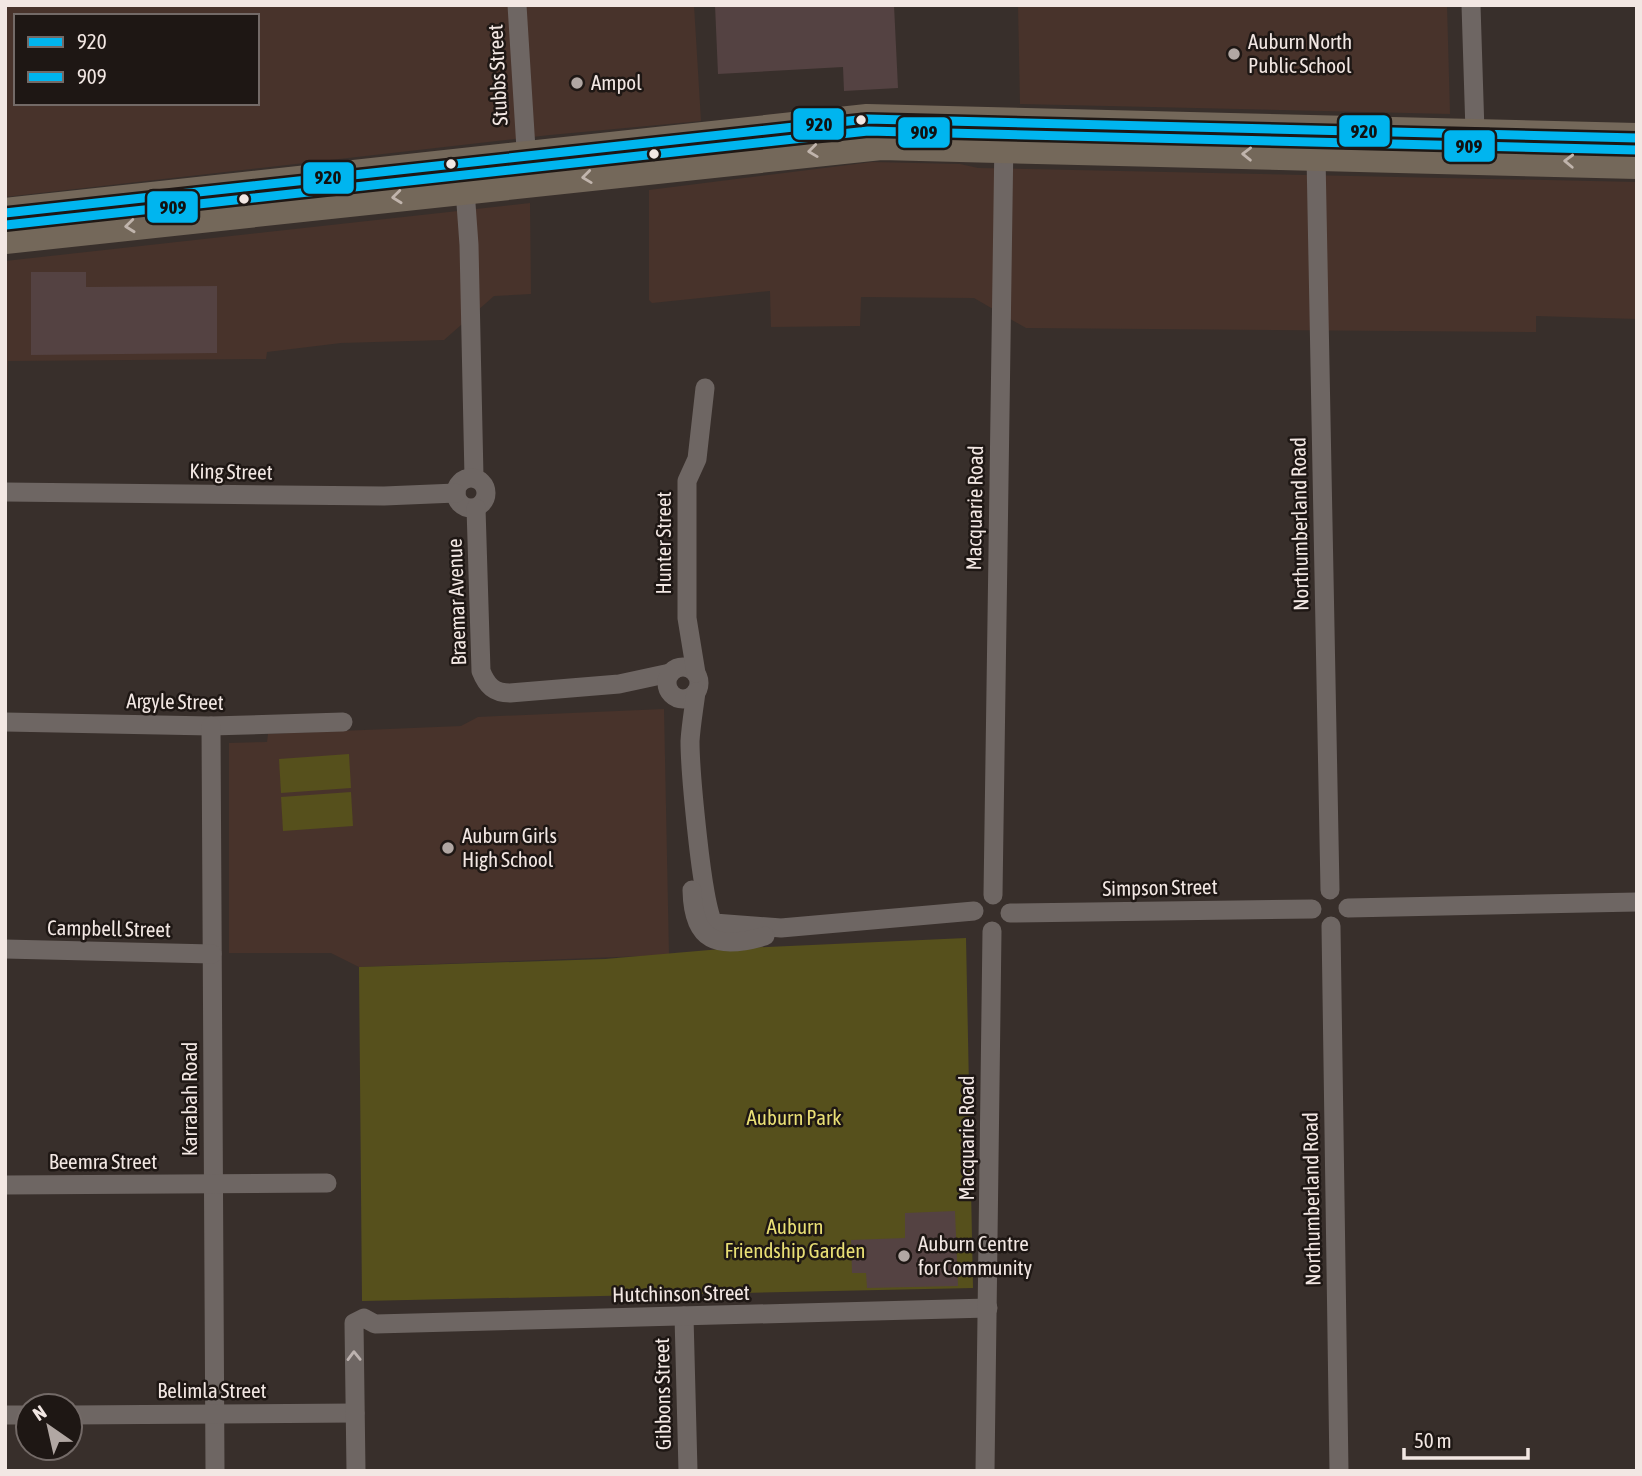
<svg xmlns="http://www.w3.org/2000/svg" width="1642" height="1476" viewBox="0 0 1642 1476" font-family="'Asap Condensed',sans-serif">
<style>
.built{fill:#48332b;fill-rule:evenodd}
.green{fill:#56501c}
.building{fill:#544242}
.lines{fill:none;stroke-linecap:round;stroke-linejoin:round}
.minor{stroke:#6e6663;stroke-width:19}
.highway{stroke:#74685a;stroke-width:30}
.bus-1-casing{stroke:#1e1714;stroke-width:14}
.bus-2-casing{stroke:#1e1714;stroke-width:14}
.bus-1{stroke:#00b5ef;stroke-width:9}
.bus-2{stroke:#00b5ef;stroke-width:9}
.oneway{stroke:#c0b4ac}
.oneway2{stroke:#bdb3b0}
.poi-dot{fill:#b1a7a3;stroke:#1e1714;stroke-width:2.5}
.bus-dot{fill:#f2e7e3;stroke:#1e1714;stroke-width:2.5}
.labels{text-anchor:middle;stroke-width:5;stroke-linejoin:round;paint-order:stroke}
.poi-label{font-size:21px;fill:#f2e7e3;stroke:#1e1714;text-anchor:start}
.street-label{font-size:21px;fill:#f2e7e3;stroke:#1e1714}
.park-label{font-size:21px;fill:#e9df75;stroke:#1e1714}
.line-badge{stroke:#1e1714;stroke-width:2.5}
.pale-badge-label{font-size:19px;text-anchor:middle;font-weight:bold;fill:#111}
</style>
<rect width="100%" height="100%" fill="#382f2b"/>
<!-- built -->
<g class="built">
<path d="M5 5H694L701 121 550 135 5 197ZM16 16H257V103H16Z"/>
<path d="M1018 5H1447L1450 114 1020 104Z"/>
<path d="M872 162 960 164 978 168 1637 182V319L1536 316V332L1026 328 974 298 861 297 860 326 771 327 770 291 652 303 649 300V190Z"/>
<path d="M530 203 531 294 494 296 444 340 341 343 267 352 266 359 8 361 5 476V261Z"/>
<path d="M664 709 669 955 359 967 331 953H229V743L267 742 268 734 461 726 478 717Z"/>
</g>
<!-- green -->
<g class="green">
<path d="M349 754 351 788 281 793 279 759Z"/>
<path d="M351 792 353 826 283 831 281 797Z"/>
<path d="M966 938 973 1288 362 1301 359 967 605 959 721 949Z"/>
</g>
<!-- building -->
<g class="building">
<path d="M715 5H894L898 88 844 91 843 67 718 74Z"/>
<path d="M31 272H86V287L217 286V353L31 355Z"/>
<path d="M955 1211 958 1286 867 1288 866 1273H852L851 1240 905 1238V1213Z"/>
</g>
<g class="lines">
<!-- minor -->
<g class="minor">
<path d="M517 5 527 165"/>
<path d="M1471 5 1475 132"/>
<path d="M1316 156 1330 890"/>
<path d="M465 190 469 245 474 477"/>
<circle cx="471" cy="493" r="15"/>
<path d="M5 492 384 496 456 493"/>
<path d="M476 508 481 671C487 686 494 693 510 693L619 684 670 673"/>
<circle cx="683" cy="683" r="16"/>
<path d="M696 673 687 618V481L697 459 705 388"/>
<path d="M696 692C694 708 691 725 690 741 690 766 702 911 714 923L781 928 974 911"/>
<path d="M5 722 211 726 343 722"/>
<path d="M211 726 215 1471"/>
<path d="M692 890C693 942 717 950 765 936"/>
<path d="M993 895 1004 137"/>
<path d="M1348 908 1637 902"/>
<path d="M1010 913 1312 909"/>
<path d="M1331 926 1339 1471"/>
<path d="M5 949 212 954"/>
<path d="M5 1185 327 1183"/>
<path d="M684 1316 688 1471"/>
<path d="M5 1415H28"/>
<path d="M70 1415 355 1413"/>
<path d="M356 1471 354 1323 364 1318 375 1324 988 1308"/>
<path d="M985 1471 992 931"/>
</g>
<!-- highway -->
<g class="highway">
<path d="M5 213 867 119 1637 138"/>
<path d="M5 239 881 145 1637 164"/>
</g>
<!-- bus-1 casing -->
<g class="bus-1-casing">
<path id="bus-1" d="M5 213 867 119 1637 138"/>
</g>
<!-- bus-2 casing -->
<g class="bus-2-casing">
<path id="bus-2" d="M6 225 868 131 1637 150"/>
</g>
<!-- bus-1 -->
<use href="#bus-1" class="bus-1"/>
<!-- bus-2 -->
<use href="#bus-2" class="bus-2"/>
</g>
<!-- one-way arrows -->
<defs><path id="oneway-chevron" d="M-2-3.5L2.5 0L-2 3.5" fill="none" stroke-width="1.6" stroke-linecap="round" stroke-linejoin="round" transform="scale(1.75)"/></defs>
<g class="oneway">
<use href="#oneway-chevron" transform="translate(813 151) rotate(173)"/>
<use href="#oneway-chevron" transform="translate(1247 154) rotate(-179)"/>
<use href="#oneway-chevron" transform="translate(1569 161) rotate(-178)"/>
<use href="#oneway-chevron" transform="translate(587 177) rotate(173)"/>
<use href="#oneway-chevron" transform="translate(397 197) rotate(174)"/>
<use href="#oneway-chevron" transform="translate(130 226) rotate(174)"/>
</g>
<use class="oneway2" href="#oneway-chevron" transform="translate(354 1356) rotate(-91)"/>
<!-- markers -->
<g class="poi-dot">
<circle cx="1234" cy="54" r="7"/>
<circle cx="577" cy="83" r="7"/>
<circle cx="448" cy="848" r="7"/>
<circle cx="904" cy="1256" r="7"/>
</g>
<g class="bus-dot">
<circle cx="861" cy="120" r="6"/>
<circle cx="654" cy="154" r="6"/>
<circle cx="451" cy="164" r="6"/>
<circle cx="244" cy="199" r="6"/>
</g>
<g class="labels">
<!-- poi labels -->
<g class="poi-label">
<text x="1248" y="49">Auburn North<tspan x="1248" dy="24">Public School</tspan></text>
<text x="591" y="90">Ampol</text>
<text x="462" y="843">Auburn Girls<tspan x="462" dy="24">High School</tspan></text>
<text x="918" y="1251">Auburn Centre<tspan x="918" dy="24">for Community</tspan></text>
</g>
<!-- street labels -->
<g class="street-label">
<text transform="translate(498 75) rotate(-93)" y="7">Stubbs Street</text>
<text transform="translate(231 472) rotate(1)" y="7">King Street</text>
<text transform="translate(975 508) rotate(-89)" y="7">Macquarie Road</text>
<text transform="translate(1300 524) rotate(-91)" y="7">Northumberland Road</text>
<text transform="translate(664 543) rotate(-90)" y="7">Hunter Street</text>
<text transform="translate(457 602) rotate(-92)" y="7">Braemar Avenue</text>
<text transform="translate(175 702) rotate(1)" y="7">Argyle Street</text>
<text transform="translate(1160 888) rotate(-1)" y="7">Simpson Street</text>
<text transform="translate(109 929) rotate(1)" y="7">Campbell Street</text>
<text transform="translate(190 1099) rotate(-90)" y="7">Karrabah Road</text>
<text transform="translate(967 1138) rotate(-90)" y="7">Macquarie Road</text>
<text x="103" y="1169">Beemra Street</text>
<text transform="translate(1312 1199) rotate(-91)" y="7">Northumberland Road</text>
<text transform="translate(681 1294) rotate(-1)" y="7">Hutchinson Street</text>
<text x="212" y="1398">Belimla Street</text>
<text transform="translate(663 1394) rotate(-91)" y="7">Gibbons Street</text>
</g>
<!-- park labels -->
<g class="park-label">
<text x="794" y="1125">Auburn Park</text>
<text x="795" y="1234">Auburn<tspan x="795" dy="24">Friendship Garden</tspan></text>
</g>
</g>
<g class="line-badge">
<rect x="792" y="107" width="53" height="34" rx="7" fill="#00b5ef"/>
<rect x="1338" y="114" width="53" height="34" rx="7" fill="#00b5ef"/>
<rect x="897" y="116" width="54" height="33" rx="7" fill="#00b5ef"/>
<rect x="1443" y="129" width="53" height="34" rx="7" fill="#00b5ef"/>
<rect x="302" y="161" width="53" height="34" rx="7" fill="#00b5ef"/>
<rect x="146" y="190" width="53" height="34" rx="7" fill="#00b5ef"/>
</g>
<g class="pale-badge-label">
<text x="819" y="131">920</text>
<text x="1364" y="138">920</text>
<text x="924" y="139">909</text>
<text x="1469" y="153">909</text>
<text x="328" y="184">920</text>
<text x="173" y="214">909</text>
</g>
<!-- border -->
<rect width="1642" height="1476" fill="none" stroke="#f2e7e3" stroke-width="14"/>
<!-- legend -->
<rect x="14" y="14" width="245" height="91" fill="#1e1714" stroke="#736a67" stroke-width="2"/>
<rect x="28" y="37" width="35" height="10" fill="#00b5ef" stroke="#736a67" stroke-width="2"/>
<text x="77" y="49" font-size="21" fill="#f2e7e3">920</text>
<rect x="28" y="72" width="35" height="10" fill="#00b5ef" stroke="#736a67" stroke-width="2"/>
<text x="77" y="84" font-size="21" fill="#f2e7e3">909</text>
<!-- north arrow -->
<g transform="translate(49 1427) rotate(326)"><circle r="33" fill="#1e1714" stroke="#736a67" stroke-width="2"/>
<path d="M0-5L12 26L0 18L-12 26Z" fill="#b1a7a3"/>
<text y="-10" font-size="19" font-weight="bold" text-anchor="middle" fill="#f2e7e3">N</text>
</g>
<!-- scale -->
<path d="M1404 1448v10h124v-10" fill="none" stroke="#f2e7e3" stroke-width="3.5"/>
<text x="1414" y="1448" font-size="21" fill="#f2e7e3" stroke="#1e1714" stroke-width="5" paint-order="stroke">50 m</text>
</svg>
